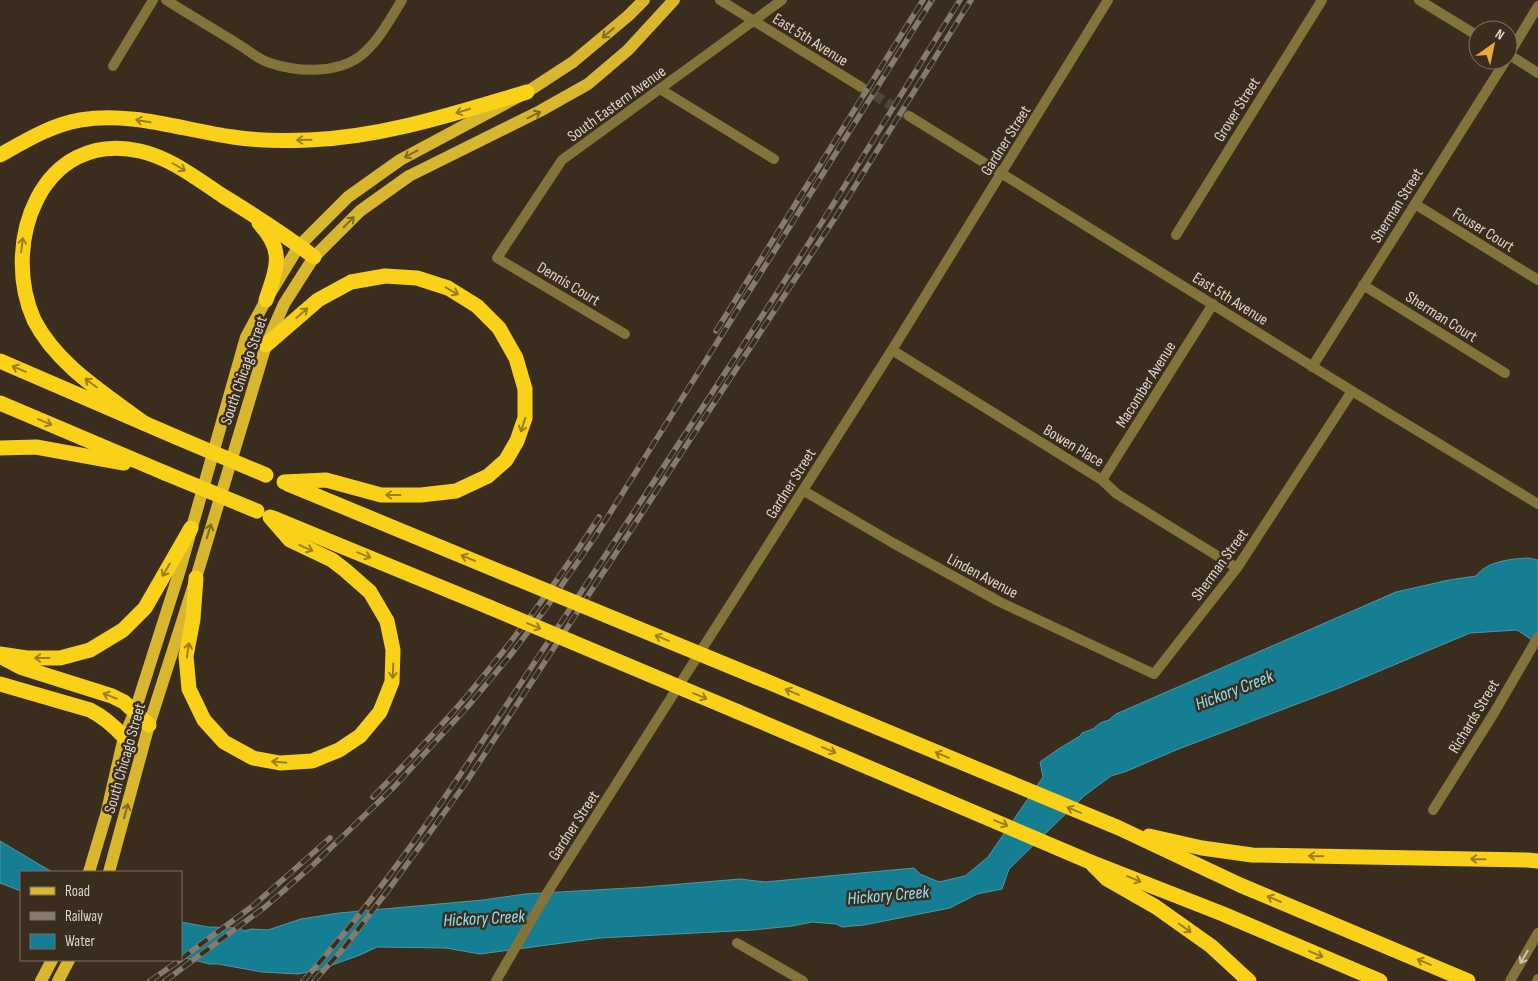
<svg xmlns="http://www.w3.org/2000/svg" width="1538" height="981" viewBox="0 0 1538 981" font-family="'Sofia Sans Condensed',sans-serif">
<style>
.water{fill:#157e92;stroke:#5198a3}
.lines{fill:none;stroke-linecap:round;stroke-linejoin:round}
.minor-tunnel{stroke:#534637;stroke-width:10;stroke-dasharray:10 5;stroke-linecap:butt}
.minor{stroke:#83743b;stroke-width:10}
.tertiary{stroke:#83743b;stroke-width:10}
.primary{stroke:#d8b72e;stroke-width:12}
.motorway{stroke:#fad119;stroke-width:15}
.rail-casing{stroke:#867b6e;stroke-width:5.5}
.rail{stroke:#3a2d1d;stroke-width:4;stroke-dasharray:11;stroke-linecap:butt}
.motorway-bridge{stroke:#fad119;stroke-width:15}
.oneway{stroke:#816b25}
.oneway2{stroke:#9a7f1b}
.oneway3{stroke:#ccc2ae}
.labels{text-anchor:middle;stroke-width:5;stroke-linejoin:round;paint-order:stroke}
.street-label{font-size:16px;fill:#ded5cb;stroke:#3a2d1d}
.water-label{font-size:18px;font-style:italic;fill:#8ce1f6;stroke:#3a2d1d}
</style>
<rect width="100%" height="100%" fill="#3a2d1d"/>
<!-- water -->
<g class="water">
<path d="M1528 558 1538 560V644L1517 630 1470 633 1339 688 1176 750 1127 771 1111 776 1084 796 1009 869 1002 889 977 894 950 908 864 925 842 927 836 924 812 922 792 926 753 930 600 938 480 954 446 948 377 947 360 955 318 970 298 974 262 972 218 964H210L181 957V922L208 927 240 928 244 931 251 929 268 930 301 919 339 913 483 900 525 894 646 887 740 879 765 882 914 868 920 874 939 882 965 876 988 857 1043 777 1040 762 1057 750 1080 736 1082 733 1093 729 1100 723 1109 720 1116 714 1396 592 1449 580 1476 576C1487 561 1511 559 1528 558Z"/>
<path d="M0 841 52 872H21V891L0 883Z"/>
</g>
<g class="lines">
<!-- minor-tunnel -->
<path class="minor-tunnel" d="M861 87 909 116"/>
<!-- minor -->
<g class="minor">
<path d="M166 0C190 15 214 29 238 44 248 50 259 60 270 63 297 72 335 74 359 57 378 43 390 19 402 0"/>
<path d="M720 0 861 87"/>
<path d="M1508 56 1538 6"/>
<path d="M113 66 153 0"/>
<path d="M660 89 774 159"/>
<path d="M909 116 1352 391 1538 504"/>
<path d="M1415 204 1538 280"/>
<path d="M1176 235 1322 0"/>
<path d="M1363 285 1505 373"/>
<path d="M625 334 497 258 562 160 782 0"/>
<path d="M892 350 1102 480 1117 494 1237 568"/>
<path d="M1312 367 1506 60"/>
<path d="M1102 480 1213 304"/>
<path d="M804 491 893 543 1000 602 1154 674 1237 568 1352 391"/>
<path d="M1433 810 1494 713 1538 637"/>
<path d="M737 943 803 981"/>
<path d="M496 981 549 890 892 350 1108 0"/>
</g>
<!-- tertiary -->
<g class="tertiary">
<path d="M1419 0 1478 36"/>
<path d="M1508 54 1538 73"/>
<path d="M1510 981 1538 933"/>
<path d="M1537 981 1538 979"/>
</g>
<!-- primary -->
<g class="primary">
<path d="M89 872 106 815 124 737 135 711 179 573 246 337 266 300 299 246 348 197 400 160 527 92 573 62 628 16 644 0"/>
<path d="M109 872 149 725 196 578 266 345 284 304 314 257 360 211 409 176 540 111 588 84 628 50 674 0"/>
<path d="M41 981 52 960"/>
<path d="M58 981 69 960"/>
</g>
<!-- motorway -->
<g class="motorway">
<path d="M0 155C25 141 51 125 80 120 131 111 183 130 233 137 258 141 284 141 309 140 384 137 456 113 527 92"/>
<path d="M259 223C285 251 277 267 266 300"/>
<path d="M266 345 318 300 351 282 385 276 417 278 448 288 477 306 499 328 516 358 525 389V418L517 441 506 460 488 476 456 491 421 495H381L326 480 284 482"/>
<path d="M0 361 176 437"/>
<path d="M0 403 165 473"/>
<path d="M144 423C104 393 57 365 34 320 0 244 41 129 140 151 171 158 197 179 223 196 254 215 285 235 314 257"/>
<path d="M0 448 36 447 124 463"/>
<path d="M288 484 513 577"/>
<path d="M273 518 489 607"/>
<path d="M196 578 193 619 186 656 189 689 204 720 224 742 253 758 280 763 312 761 339 750 360 736 380 712 392 682 393 650 387 621 370 592 345 570 332 560 290 540 270 517"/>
<path d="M0 654 27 658H60L90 650 123 630 145 608 191 528"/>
<path d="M5 659 20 667 112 696 124 702 149 725"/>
<path d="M756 677 1119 828 1240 885 1468 981"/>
<path d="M0 684 90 710C104 717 114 726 124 737"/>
<path d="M736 711 1088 861 1223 914 1380 981"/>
<path d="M1149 836 1202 848 1252 855 1527 860 1538 861"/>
<path d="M1093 865 1107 879 1156 907 1211 946 1249 981"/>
</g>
<!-- rail casing -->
<g class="rail-casing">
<g id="rail">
<path d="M716 331 923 0"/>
<path d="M373 797C405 764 437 731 466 697 514 640 559 580 599 517"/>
<path d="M181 959 254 905 330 838"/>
<path d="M150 981 180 960"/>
<path d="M165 981 265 907 312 866 394 787 470 704 509 657 546 608 595 537 932 0"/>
<path d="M303 981C400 874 476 750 556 630 638 506 720 382 800 257 854 172 906 86 960 0"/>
<path d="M314 981 343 949 392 885 465 784 837 215 971 0"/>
</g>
</g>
<!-- rail -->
<use href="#rail" class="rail"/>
<!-- motorway-bridge -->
<g class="motorway-bridge">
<path d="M176 437 266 475"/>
<path d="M165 473 257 511"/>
<path d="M513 577 756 677"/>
<path d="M489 607 736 711"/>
</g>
</g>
<!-- one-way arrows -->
<defs><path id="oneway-shaft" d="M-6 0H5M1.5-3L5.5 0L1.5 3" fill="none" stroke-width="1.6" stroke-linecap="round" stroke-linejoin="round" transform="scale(1.25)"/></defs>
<g class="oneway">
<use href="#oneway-shaft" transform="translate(608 33) rotate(140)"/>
<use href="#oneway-shaft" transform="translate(534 115) rotate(-27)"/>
<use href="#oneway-shaft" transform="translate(411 154) rotate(152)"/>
<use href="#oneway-shaft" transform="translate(349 222) rotate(-45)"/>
<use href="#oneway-shaft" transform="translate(209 531) rotate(-73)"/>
<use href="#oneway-shaft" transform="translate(126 811) rotate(-75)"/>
</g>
<g class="oneway2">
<use href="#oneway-shaft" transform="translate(463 111) rotate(163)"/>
<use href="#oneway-shaft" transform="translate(143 121) rotate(-170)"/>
<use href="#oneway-shaft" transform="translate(304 140) rotate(179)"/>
<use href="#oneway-shaft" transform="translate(179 167) rotate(30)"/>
<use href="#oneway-shaft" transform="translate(22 245) rotate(-83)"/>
<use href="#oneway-shaft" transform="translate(452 291) rotate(29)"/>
<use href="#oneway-shaft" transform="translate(302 313) rotate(-41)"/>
<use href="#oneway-shaft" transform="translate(19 369) rotate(-157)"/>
<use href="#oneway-shaft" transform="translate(91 383) rotate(-143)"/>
<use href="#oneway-shaft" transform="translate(45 422) rotate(23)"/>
<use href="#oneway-shaft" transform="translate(523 425) rotate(108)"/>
<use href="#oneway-shaft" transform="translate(393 495) rotate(-180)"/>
<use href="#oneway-shaft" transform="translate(306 548) rotate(24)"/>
<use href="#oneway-shaft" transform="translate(364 555) rotate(22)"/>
<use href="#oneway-shaft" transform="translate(468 558) rotate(-158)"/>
<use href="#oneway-shaft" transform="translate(166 570) rotate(120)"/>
<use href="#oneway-shaft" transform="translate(534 626) rotate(23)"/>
<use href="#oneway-shaft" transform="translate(662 638) rotate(-158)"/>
<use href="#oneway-shaft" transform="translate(188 650) rotate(-81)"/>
<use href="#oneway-shaft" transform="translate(42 658) rotate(-180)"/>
<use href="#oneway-shaft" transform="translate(393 671) rotate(92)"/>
<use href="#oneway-shaft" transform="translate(792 692) rotate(-157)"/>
<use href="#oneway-shaft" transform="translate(110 696) rotate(-158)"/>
<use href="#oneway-shaft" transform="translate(700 696) rotate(23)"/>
<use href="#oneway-shaft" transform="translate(829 750) rotate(23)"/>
<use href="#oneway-shaft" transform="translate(942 755) rotate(-157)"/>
<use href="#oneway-shaft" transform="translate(279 762) rotate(-175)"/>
<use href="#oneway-shaft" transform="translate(1074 810) rotate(-158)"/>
<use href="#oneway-shaft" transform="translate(1001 823) rotate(23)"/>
<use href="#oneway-shaft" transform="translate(1316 856) rotate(-179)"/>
<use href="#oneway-shaft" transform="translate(1478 859) rotate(-179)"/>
<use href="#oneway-shaft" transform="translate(1134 879) rotate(22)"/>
<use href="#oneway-shaft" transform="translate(1274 899) rotate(-157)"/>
<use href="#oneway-shaft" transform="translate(1185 928) rotate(36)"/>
<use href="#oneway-shaft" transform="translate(1316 954) rotate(23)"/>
<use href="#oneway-shaft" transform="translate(1424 962) rotate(-157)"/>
</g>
<use class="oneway3" href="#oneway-shaft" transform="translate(1524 957) rotate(120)"/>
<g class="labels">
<!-- street labels -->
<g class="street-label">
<text transform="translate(811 39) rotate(32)" y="6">East 5th Avenue</text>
<text transform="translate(616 103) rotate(-36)" y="6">South Eastern Avenue</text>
<text transform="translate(1236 109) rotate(-58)" y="6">Grover Street</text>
<text transform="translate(1005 140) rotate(-58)" y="6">Gardner Street</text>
<text transform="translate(1396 205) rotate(-58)" y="6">Sherman Street</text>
<text transform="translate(1484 229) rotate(32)" y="6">Fouser Court</text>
<text transform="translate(569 283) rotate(31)" y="6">Dennis Court</text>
<text transform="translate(1231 298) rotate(32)" y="6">East 5th Avenue</text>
<text transform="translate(1442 316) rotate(32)" y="6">Sherman Court</text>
<text transform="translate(243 370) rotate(-71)" y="6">South Chicago Street</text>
<text transform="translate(1145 384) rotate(-58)" y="6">Macomber Avenue</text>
<text transform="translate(1074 445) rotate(31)" y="6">Bowen Place</text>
<text transform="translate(790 483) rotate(-58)" y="6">Gardner Street</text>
<text transform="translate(1219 564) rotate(-54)" y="6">Sherman Street</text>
<text transform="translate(983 575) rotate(28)" y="6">Linden Avenue</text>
<text transform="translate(1473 716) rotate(-59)" y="6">Richards Street</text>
<text transform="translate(124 758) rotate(-74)" y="6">South Chicago Street</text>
<text transform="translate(573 825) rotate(-57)" y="6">Gardner Street</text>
</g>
<!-- water labels -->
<g class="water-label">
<text transform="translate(1234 690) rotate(-21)" y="6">Hickory Creek</text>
<text transform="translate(888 895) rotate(-5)" y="6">Hickory Creek</text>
<text transform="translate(484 918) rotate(-3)" y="6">Hickory Creek</text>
</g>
</g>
<!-- legend -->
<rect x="20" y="871" width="162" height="90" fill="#3a2d1d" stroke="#7c7063"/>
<rect x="30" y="887" width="25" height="8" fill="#d8b72e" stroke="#7c7063"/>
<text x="65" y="896" font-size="15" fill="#ded5cb">Road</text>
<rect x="30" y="912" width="25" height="8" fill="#867b6e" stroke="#7c7063"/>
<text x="65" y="921" font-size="15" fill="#ded5cb">Railway</text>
<rect x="30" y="934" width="25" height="15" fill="#157e92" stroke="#7c7063"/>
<text x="65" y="946" font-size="15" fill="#ded5cb">Water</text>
<!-- north arrow -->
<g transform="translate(1493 45) rotate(33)"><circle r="24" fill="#3a2d1d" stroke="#7c7063"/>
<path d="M0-4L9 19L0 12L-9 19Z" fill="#eda83b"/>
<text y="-8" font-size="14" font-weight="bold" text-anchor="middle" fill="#ded5cb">N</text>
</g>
</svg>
